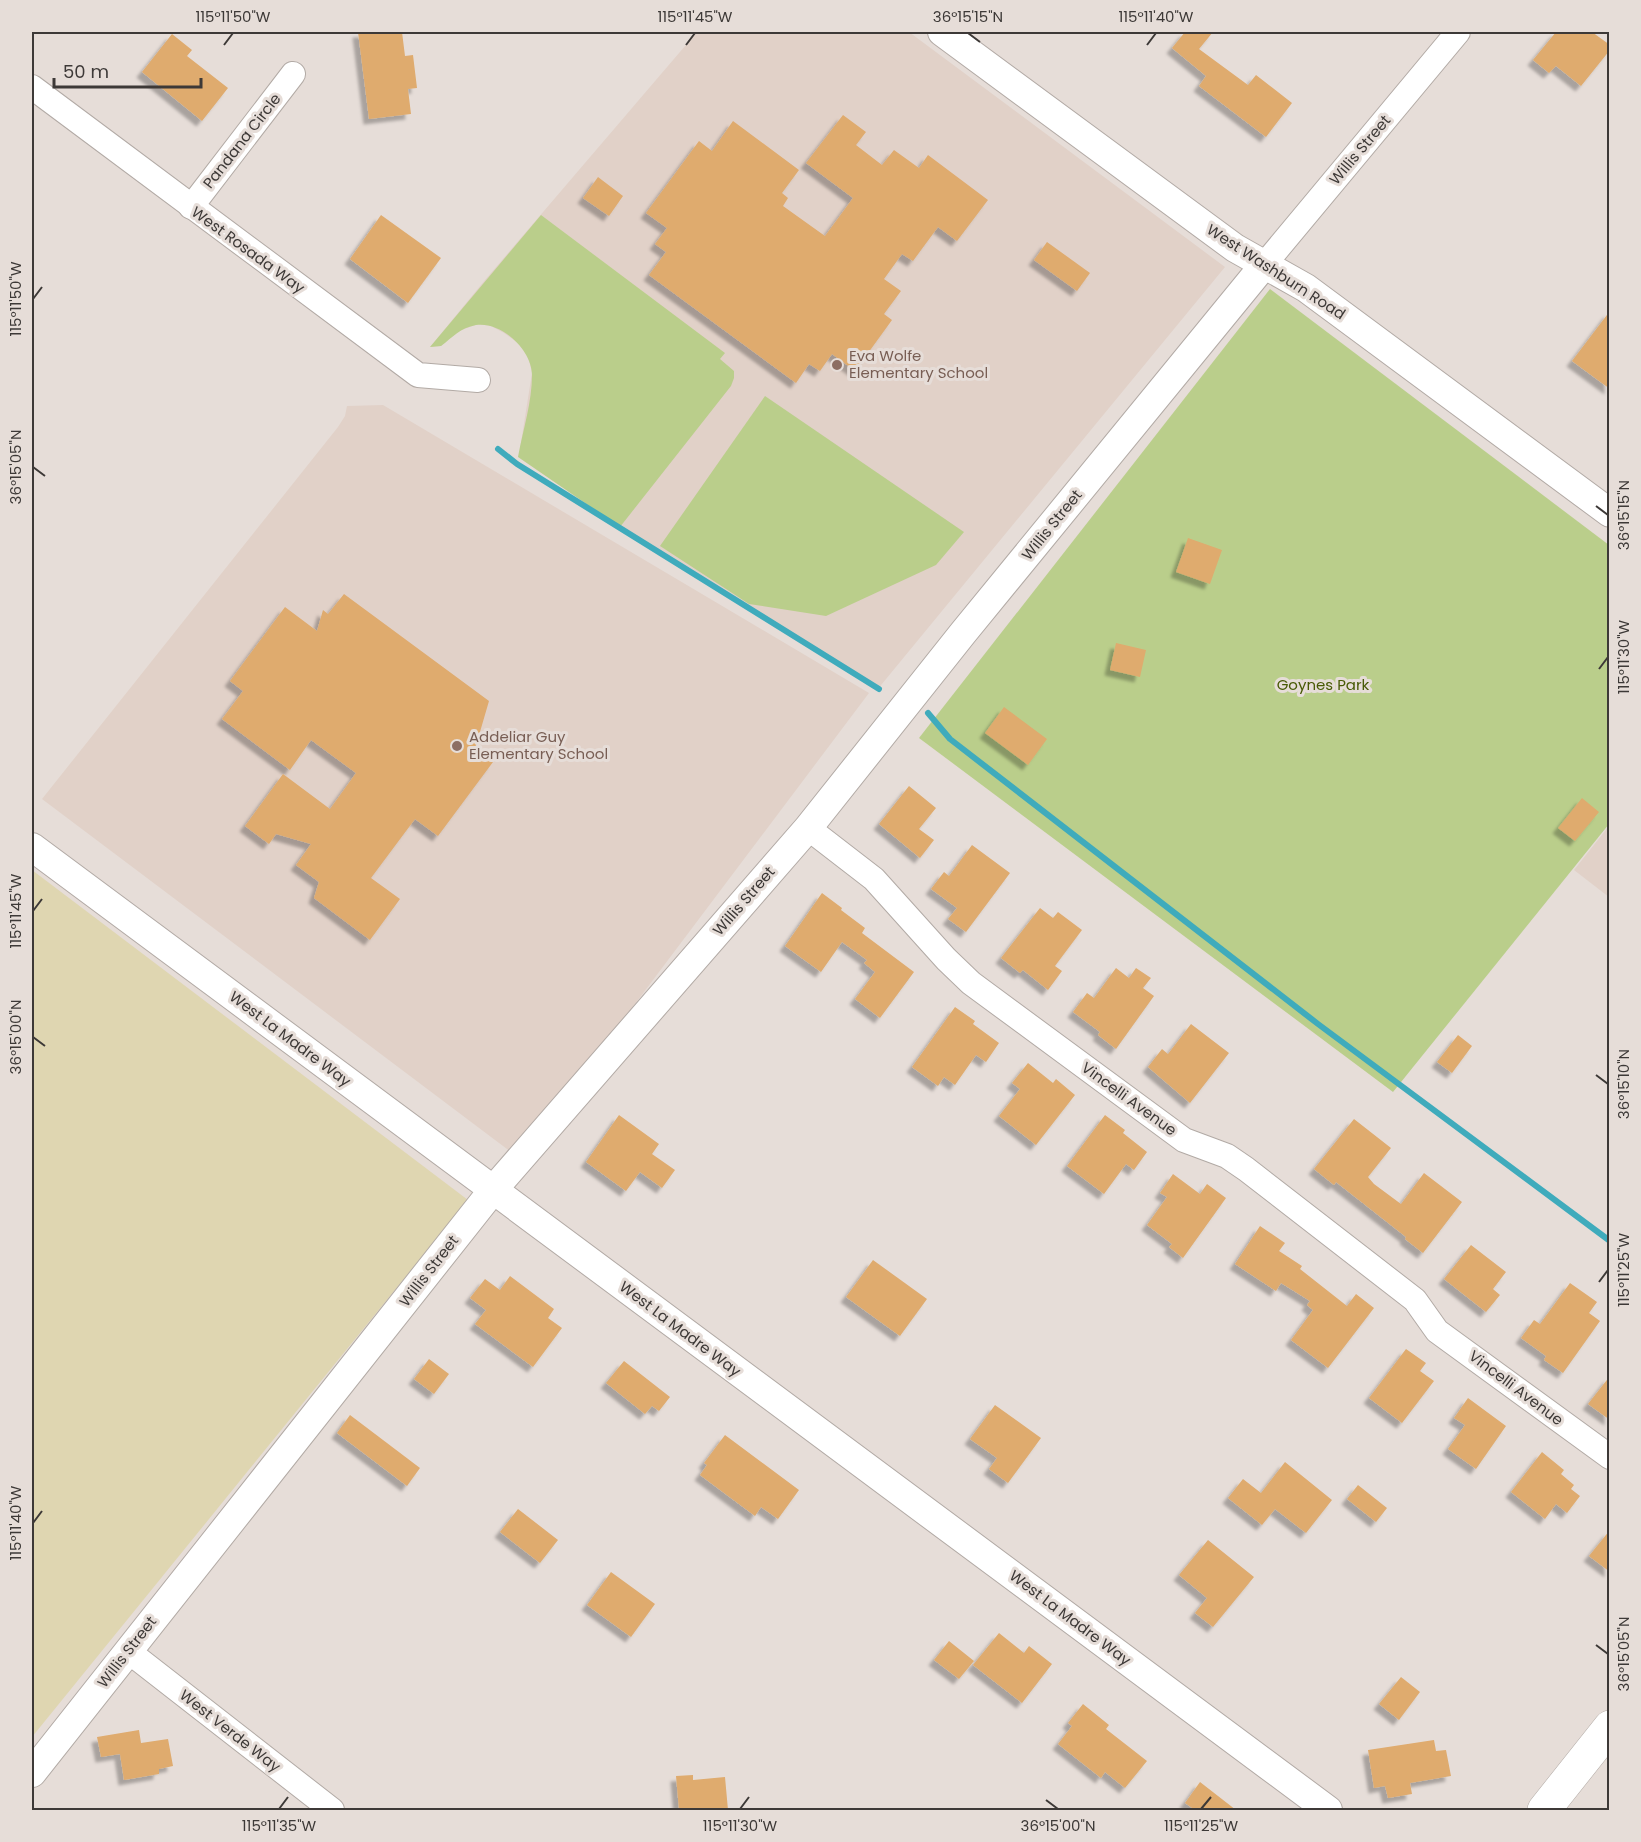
<svg xmlns="http://www.w3.org/2000/svg" width="1641" height="1842" viewBox="0 0 1641 1842" font-family="Poppins,sans-serif">
<style>
.built{fill:#e1d1c8}
.green{fill:#bace8b}
.sand{fill:#dfd6b1}
.lines{fill:none;stroke-linecap:round;stroke-linejoin:round}
.stream{stroke:#3fabbc;stroke-width:6}
.building{fill:#dfab6e;filter:url(#shadow)}
.minor-casing{stroke:#b2aaa5;stroke-width:26}
.tertiary-casing{stroke:#b2aaa5;stroke-width:30}
.secondary-casing{stroke:#b2aaa5;stroke-width:34}
.minor{stroke:#fff;stroke-width:24}
.tertiary{stroke:#fff;stroke-width:28}
.secondary{stroke:#fff;stroke-width:33}
.ticks{fill:none;stroke:#3d3937;stroke-width:2}
.education-dot{fill:#8d6e63;stroke:#e6ddd8;stroke-width:2}
.labels{text-anchor:middle;stroke-width:6;stroke-linejoin:round;paint-order:stroke}
.street-label{font-size:15px;fill:#3d3937;stroke:#e6ddd8}
.education-label{font-size:15px;fill:#785e54;stroke:#e6ddd8;text-anchor:start}
.park-label{font-size:15px;fill:#485a05;stroke:#e6ddd8}
.neatline{fill:none;stroke:#3d3937;stroke-width:2}
.ticks-label{font-size:15px;text-anchor:middle;fill:#3d3937}
</style>
<defs>
<filter id="shadow"><feDropShadow dx="-5.5" dy="5.5" stdDeviation="1.5" flood-color="#0004"/></filter>
</defs>
<rect width="100%" height="100%" fill="#e6ddd8"/>
<!-- built -->
<g class="built">
<path d="M697 32H909L1225 267 877 690 620 527 519 455 532 373 528 356 518 343 504 333 491 326 478 324 456 332 441 346 430 347 485 280Z"/>
<path d="M383 405 869 693 519 1158 42 799 338 427 345 416 347 406Z"/>
<path d="M1609 826 1610 827 1609 897 1574 870Z"/>
</g>
<!-- green -->
<g class="green">
<path d="M541 215 725 353 720 359 734 371V378L731 386 620 527 518 457C523 430 532 402 532 375 532 350 501 321 476 325 460 328 453 337 441 346L430 347Z"/>
<path d="M1270 289 1609 545V824L1393 1092 919 738Z"/>
<path d="M765 396 964 532 936 565 826 616 749 604 660 546Z"/>
</g>
<!-- sand -->
<path class="sand" d="M32 870 468 1200 32 1737Z"/>
<g class="lines">
<!-- stream -->
<g class="stream">
<path d="M498 449 517 464 879 689"/>
<path d="M928 713 950 739 1318 1024 1610 1241"/>
</g>
</g>
<!-- building -->
<g class="building">
<path d="M358 32H402L405 56 413 55 417 88 408 89 411 114 369 119Z"/>
<path d="M1185 32H1213L1199 49 1248 85 1256 75 1292 103 1266 137 1199 86 1206 76 1172 48Z"/>
<path d="M1556 32H1592L1610 45V50L1581 86 1556 66 1549 73 1533 60Z"/>
<path d="M172 34 192 50 187 56 228 88 202 121 142 72Z"/>
<path d="M843 115 866 132 856 145 882 165 894 150 919 168 928 155 988 200 957 241 938 227 913 261 902 254 884 279 901 291 884 314 892 320 855 371 832 354 820 371 809 364 796 383 649 275 666 252 655 244 667 228 646 213 699 141 712 151 733 121 799 170 782 193 788 198 783 206 825 236 853 198 806 163Z"/>
<path d="M598 177 623 196 609 216 583 198Z"/>
<path d="M381 215 441 258 408 303 350 259Z"/>
<path d="M1047 242 1090 273 1077 291 1034 260Z"/>
<path d="M1610 311V389L1572 361Z"/>
<path d="M1188 538 1222 550 1210 584 1176 572Z"/>
<path d="M344 594 489 701 475 749 493 762 438 836 415 819 371 878 400 899 370 940 314 898 319 882 296 865 311 844 276 834 269 844 245 826 283 774 330 809 356 773 311 740 290 770 222 719 243 691 230 681 285 607 317 631 323 610 328 614Z"/>
<path d="M1116 643 1146 650 1140 677 1110 670Z"/>
<path d="M1004 707 1047 739 1028 765 985 733Z"/>
<path d="M909 786 936 808 919 829 934 840 920 858 879 824Z"/>
<path d="M1582 798 1599 812 1575 841 1558 828Z"/>
<path d="M972 845 1010 873 966 932 948 919 957 908 931 889 944 872 949 876Z"/>
<path d="M822 893 842 908 841 910 865 928 862 933 914 972 880 1018 855 999 875 972 864 963 867 960 842 942 821 972 785 946Z"/>
<path d="M1040 908 1053 918 1058 912 1082 930 1055 966 1062 971 1048 990 1023 970 1020 973 1001 958Z"/>
<path d="M1116 968 1129 978 1136 968 1151 978 1143 988 1154 996 1116 1049 1098 1035 1100 1032 1073 1012 1087 993 1094 998Z"/>
<path d="M955 1007 975 1021 973 1024 999 1043 986 1062 976 1055 955 1085 944 1077 938 1086 912 1067Z"/>
<path d="M1191 1024 1229 1053 1190 1103 1148 1067 1162 1049 1168 1054Z"/>
<path d="M1458 1035 1472 1046 1452 1073 1437 1062Z"/>
<path d="M1028 1063 1053 1083 1056 1079 1075 1095 1036 1145 999 1116 1020 1089 1012 1083Z"/>
<path d="M619 1115 659 1144 652 1154 675 1170 662 1188 640 1172 626 1191 586 1162Z"/>
<path d="M1105 1115 1125 1130 1123 1133 1147 1152 1134 1170 1126 1164 1104 1194 1067 1166Z"/>
<path d="M1354 1119 1391 1148 1368 1177 1374 1184 1401 1204 1424 1173 1462 1202 1423 1253 1405 1239 1406 1237 1336 1182 1334 1185 1314 1169Z"/>
<path d="M1173 1174 1200 1194 1207 1184 1226 1198 1183 1258 1169 1247 1172 1244 1147 1225 1167 1197 1160 1193Z"/>
<path d="M1260 1226 1285 1243 1279 1251 1302 1266 1300 1269 1347 1306 1356 1294 1374 1308 1328 1368 1291 1340 1313 1310 1307 1305 1310 1301 1281 1283 1276 1291 1235 1264Z"/>
<path d="M1471 1245 1506 1272 1493 1289 1500 1295 1486 1312 1444 1279Z"/>
<path d="M873 1260 927 1299 900 1336 846 1297Z"/>
<path d="M510 1276 554 1309 548 1318 562 1328 533 1367 475 1324 486 1310 470 1298 485 1279 500 1290Z"/>
<path d="M1570 1283 1597 1302 1589 1313 1600 1321 1563 1373 1544 1360 1546 1356 1521 1338 1534 1320 1540 1324Z"/>
<path d="M1406 1349 1426 1363 1420 1371 1434 1381 1402 1423 1369 1398Z"/>
<path d="M429 1359 449 1374 434 1394 414 1379Z"/>
<path d="M624 1361 670 1397 659 1411 652 1406 645 1414 606 1383Z"/>
<path d="M1610 1376V1420L1588 1404Z"/>
<path d="M1468 1398 1506 1426 1476 1469 1448 1449 1465 1425 1454 1418Z"/>
<path d="M995 1405 1041 1438 1008 1483 989 1469 997 1458 970 1439Z"/>
<path d="M350 1415 420 1468 407 1486 337 1433Z"/>
<path d="M725 1435 799 1490 778 1519 761 1507 755 1516 700 1475 707 1465 704 1463Z"/>
<path d="M1542 1452 1564 1470 1561 1474 1574 1485 1571 1489 1580 1496 1567 1513 1556 1504 1545 1519 1511 1492Z"/>
<path d="M1285 1462 1332 1500 1306 1533 1275 1509 1262 1525 1228 1498 1243 1479 1261 1493Z"/>
<path d="M1358 1485 1387 1508 1376 1522 1347 1499Z"/>
<path d="M518 1509 558 1540 540 1563 500 1532Z"/>
<path d="M1610 1530V1572L1589 1556Z"/>
<path d="M1208 1540 1254 1577 1213 1627 1195 1613 1207 1598 1179 1575Z"/>
<path d="M611 1572 655 1604 631 1637 587 1605Z"/>
<path d="M999 1633 1024 1653 1029 1646 1052 1664 1022 1703 973 1665Z"/>
<path d="M949 1641 974 1661 959 1679 934 1660Z"/>
<path d="M1401 1677 1420 1692 1399 1720 1379 1704Z"/>
<path d="M1083 1704 1109 1725 1106 1729 1147 1761 1125 1788 1105 1772 1101 1778 1058 1744 1072 1726 1068 1723Z"/>
<path d="M139 1730 141 1743 168 1739 173 1766 159 1769V1774L124 1780 120 1754 101 1757 97 1737Z"/>
<path d="M1434 1740 1436 1751 1446 1750 1451 1776 1410 1783 1412 1794 1388 1798 1385 1786 1374 1788 1368 1750Z"/>
<path d="M693 1775V1780L725 1777 728 1810H709V1808L679 1810 676 1776Z"/>
<path d="M1200 1782 1236 1810H1195L1185 1803Z"/>
</g>
<g class="lines">
<!-- minor casing -->
<g class="minor-casing">
<g id="minor">
<path d="M32 87 418 375 478 380"/>
<path d="M191 207 293 74"/>
<path d="M1264 265 1458 32"/>
<path d="M808 828 874 879 946 959 971 983 1184 1140 1227 1156 1246 1169 1415 1300 1437 1331 1610 1457"/>
<path d="M128 1651 332 1810"/>
</g>
</g>
<!-- tertiary casing -->
<g class="tertiary-casing">
<g id="tertiary">
<path d="M942 32 1235 248 1306 288 1610 513"/>
<path d="M32 847 1328 1810"/>
<path d="M32 1773 493 1190 808 828 963 633 1264 265"/>
</g>
</g>
<!-- secondary casing -->
<g class="secondary-casing">
<path id="secondary" d="M1544 1810 1610 1727"/>
</g>
<!-- minor -->
<use href="#minor" class="minor"/>
<!-- tertiary -->
<use href="#tertiary" class="tertiary"/>
<!-- secondary -->
<use href="#secondary" class="secondary"/>
</g>
<!-- ticks -->
<path class="ticks" d="M968 33 980 42M224 45 233 33M686 45 695 33M1147 45 1156 33M33 299 42 287M33 467 45 476M1596 506 1608 515M1599 669 1608 657M33 911 42 899M33 1037 45 1046M1596 1075 1608 1084M1599 1282 1608 1270M33 1523 42 1511M1596 1645 1608 1654M1046 1800 1058 1809M279 1809 288 1797M740 1809 749 1797M1201 1809 1211 1797"/>
<!-- markers -->
<g class="education-dot">
<circle cx="837" cy="365" r="6"/>
<circle cx="457" cy="746" r="6"/>
</g>
<g class="labels">
<!-- street labels -->
<g class="street-label">
<text transform="translate(242 141) rotate(-52)" y="5">Pandana Circle</text>
<text transform="translate(1360 150) rotate(-50)" y="5">Willis Street</text>
<text transform="translate(248 250) rotate(36)" y="5">West Rosada Way</text>
<text transform="translate(1276 272) rotate(33)" y="5">West Washburn Road</text>
<text transform="translate(1052 525) rotate(-51)" y="5">Willis Street</text>
<text transform="translate(744 901) rotate(-49)" y="5">Willis Street</text>
<text transform="translate(290 1039) rotate(37)" y="5">West La Madre Way</text>
<text transform="translate(1129 1099) rotate(36)" y="5">Vincelli Avenue</text>
<text transform="translate(429 1271) rotate(-52)" y="5">Willis Street</text>
<text transform="translate(680 1329) rotate(37)" y="5">West La Madre Way</text>
<text transform="translate(1516 1388) rotate(37)" y="5">Vincelli Avenue</text>
<text transform="translate(1070 1618) rotate(37)" y="5">West La Madre Way</text>
<text transform="translate(127 1652) rotate(-52)" y="5">Willis Street</text>
<text transform="translate(230 1731) rotate(38)" y="5">West Verde Way</text>
</g>
<!-- education labels -->
<g class="education-label">
<text x="849" y="361">Eva Wolfe<tspan x="849" dy="17">Elementary School</tspan></text>
<text x="469" y="742">Addeliar Guy<tspan x="469" dy="17">Elementary School</tspan></text>
</g>
<!-- park labels -->
<g class="park-label">
<text x="1323" y="690">Goynes Park</text>
</g>
</g>
<!-- border -->
<rect width="1641" height="1842" fill="none" stroke="#e6ddd8" stroke-width="66"/>
<!-- scale -->
<path d="M54 78v9h147v-9" fill="none" stroke="#3d3937" stroke-width="3"/>
<text x="63" y="78" font-size="18" fill="#3d3937" stroke="#e6ddd8" stroke-width="4.5" paint-order="stroke">50 m</text>
<rect x="33" y="33" width="1575" height="1776" class="neatline"/>
<g class="ticks-label">
<text x="233" y="22">115°11'50"W</text>
<text x="695" y="22">115°11'45"W</text>
<text x="968" y="22">36°15'15"N</text>
<text x="1156" y="22">115°11'40"W</text>
<text transform="translate(16 299) rotate(-90)" y="5">115°11'50"W</text>
<text transform="translate(16 467) rotate(-90)" y="5">36°15'05"N</text>
<text transform="translate(1624 515) rotate(-90)" y="5">36°15'15"N</text>
<text transform="translate(1624 657) rotate(-90)" y="5">115°11'30"W</text>
<text transform="translate(16 911) rotate(-90)" y="5">115°11'45"W</text>
<text transform="translate(16 1037) rotate(-90)" y="5">36°15'00"N</text>
<text transform="translate(1624 1084) rotate(-90)" y="5">36°15'10"N</text>
<text transform="translate(1624 1270) rotate(-90)" y="5">115°11'25"W</text>
<text transform="translate(16 1523) rotate(-90)" y="5">115°11'40"W</text>
<text transform="translate(1624 1654) rotate(-90)" y="5">36°15'05"N</text>
<text x="279" y="1831">115°11'35"W</text>
<text x="740" y="1831">115°11'30"W</text>
<text x="1058" y="1831">36°15'00"N</text>
<text x="1201" y="1831">115°11'25"W</text>
</g>
</svg>
